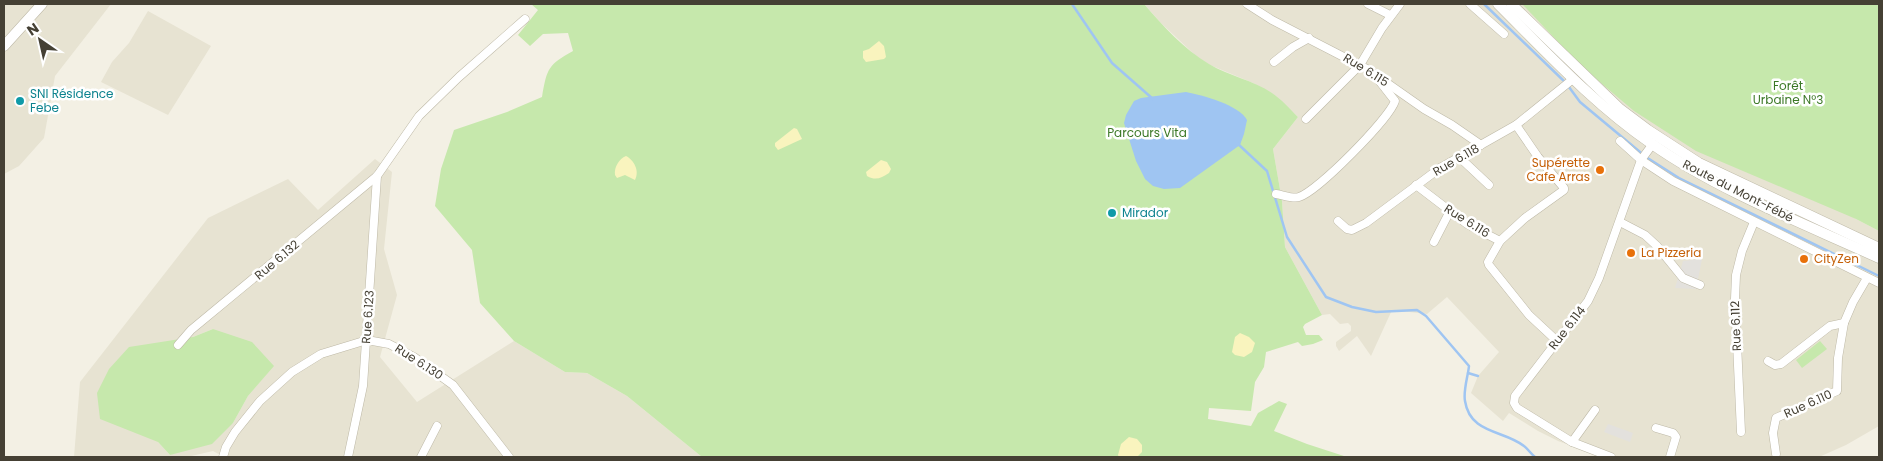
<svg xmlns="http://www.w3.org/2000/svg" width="1883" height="461" viewBox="0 0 1883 461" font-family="Poppins,sans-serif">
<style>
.residential{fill:#e7e3d2;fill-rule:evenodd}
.green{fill:#c6e8ac}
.sand{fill:#f9f4be}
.parking{fill:#e3e1dd}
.water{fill:#9fc5f2}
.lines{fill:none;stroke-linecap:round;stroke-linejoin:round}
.stream{stroke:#9fc5f2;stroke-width:2.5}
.minor-casing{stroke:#beb9a7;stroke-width:9}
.tertiary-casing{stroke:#beb9a7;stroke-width:11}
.minor{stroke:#fff;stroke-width:8}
.tertiary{stroke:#fff;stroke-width:10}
.culture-dot{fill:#0f9aa8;stroke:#fff;stroke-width:2}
.food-dot{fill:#e8710a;stroke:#fff;stroke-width:2}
.labels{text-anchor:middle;stroke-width:5;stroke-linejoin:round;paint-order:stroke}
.street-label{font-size:12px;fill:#454034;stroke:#fff}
.park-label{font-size:12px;fill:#3b7826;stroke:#fff}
.culture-label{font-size:12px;fill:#0d838f;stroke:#fff;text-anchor:start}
.food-label{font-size:12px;fill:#c56008;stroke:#fff;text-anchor:start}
</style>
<rect width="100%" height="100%" fill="#f3f0e4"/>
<!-- residential -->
<g class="residential">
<path d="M4 4H111L55 76 44 138 19 166 4 174Z"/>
<path d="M1144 4H1522L1541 23 1856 219 1879 231V426L1846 445 1819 457H1603L1558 441 1538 431 1509 413 1503 421 1471 393 1478 376 1499 352 1447 297 1427 314 1392 310 1371 356 1357 336 1339 351 1336 346V342L1351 331V326L1348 323 1340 324 1330 314 1322 315 1285 247 1282 201 1273 149 1298 117 1273 94 1253 83 1210 65 1196 56 1161 23Z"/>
<path d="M148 11 211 46 168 115 101 82 112 62 129 43Z"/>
<path d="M375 159 392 172 384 249 397 295 380 357 417 402 514 341 565 372 587 373 627 396 702 457H224L213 451 187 457H74L80 382 208 218 288 179 318 210ZM213 329 273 366 248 396 233 423 170 455 158 442 193 337Z"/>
</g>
<!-- green -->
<g class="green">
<path d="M531 4H1144C1163 26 1184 49 1209 64 1229 76 1253 80 1272 93 1281 99 1290 109 1298 117L1273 149 1282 201 1285 247 1322 315 1305 324 1303 327 1306 335H1319L1323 340 1313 344 1302 346 1298 342 1266 352 1264 367 1255 382 1251 411 1209 408 1208 419 1251 426 1258 413 1279 401 1287 404 1274 431 1307 444 1347 457H702L627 396 587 373 565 372 514 341 480 303 472 250 435 206 441 169 454 130 507 112 542 97C547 68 548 65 573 51L568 33 543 34 530 46 518 35 538 10Z"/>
<path d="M1522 4H1879V231L1856 219 1696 151 1634 111 1582 67Z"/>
<path d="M213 329 252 342 274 366 248 396 233 423 212 444 170 455 158 442 100 419 97 393 109 369 129 347 193 337Z"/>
<path d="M1820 341 1827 349 1802 368 1796 360Z"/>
</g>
<!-- sand -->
<g class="sand">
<path d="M879 41 884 46 886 57 884 59 866 62 863 58V51L869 49Z"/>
<path d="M794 128 797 129 802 139 778 150 775 146V143Z"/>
<path d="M626 156C634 160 640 171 635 180L625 175 617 178 615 175C614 167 619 159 626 156Z"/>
<path d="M881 160 887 162 891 169 889 173C881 178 876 181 867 176L866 172Z"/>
<path d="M1240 333 1249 337 1255 343 1252 352 1244 357 1235 355 1232 352 1235 337Z"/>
<path d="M1129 437 1137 439 1142 445V452L1137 457H1119L1118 455 1121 444Z"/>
</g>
<!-- parking -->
<g class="parking">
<path d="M1702 259 1696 289 1675 288 1683 261Z"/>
<path d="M1608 424 1633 433 1630 442 1604 432Z"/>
</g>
<!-- water -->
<path class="water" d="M1186 92C1202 95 1239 105 1247 120L1244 134 1240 145 1180 188 1164 189 1153 186 1145 179 1136 161 1124 123 1126 115 1134 101 1141 98Z"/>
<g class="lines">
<!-- stream -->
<g class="stream">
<path d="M1072 4 1112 63 1153 99"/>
<path d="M1484 4 1566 83 1580 102 1646 157 1679 178 1879 276"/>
<path d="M1238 144 1267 171 1287 237 1326 297 1352 307 1376 312 1417 310 1426 316 1469 366C1468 376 1463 391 1465 401 1470 434 1504 430 1524 446 1528 449 1531 454 1535 457"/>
<path d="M1468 373 1478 376"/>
</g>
<!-- minor casing -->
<g class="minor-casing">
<g id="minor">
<path d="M1247 4 1272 20 1367 69 1424 109 1452 125 1481 145"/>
<path d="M1368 4 1390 15"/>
<path d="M1470 4 1504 34"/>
<path d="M1274 62 1293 47 1309 38"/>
<path d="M1306 119 1360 65 1382 28 1400 4"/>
<path d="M1620 141 1641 160 1673 181 1879 283"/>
<path d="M1458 156 1489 185"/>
<path d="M1416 185 1467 224 1500 241 1525 218 1564 190V188L1538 157 1516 125"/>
<path d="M1276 194C1283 195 1293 199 1299 197 1318 191 1389 119 1395 101L1377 78"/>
<path d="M1338 221 1347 229 1352 230 1366 223 1440 168 1516 125 1573 79"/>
<path d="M1620 222 1645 235 1657 246 1683 278 1700 285"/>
<path d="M1500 241 1488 262 1489 265 1529 315 1557 341"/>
<path d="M1434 242 1450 211"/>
<path d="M178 345 191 330 377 176 419 116 459 77 525 19"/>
<path d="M1768 361 1775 365 1781 364 1830 326 1844 323 1853 302 1867 278"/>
<path d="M1595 410 1572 442 1517 408 1514 403 1515 396 1588 301 1599 278 1641 160 1652 145"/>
<path d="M1656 428 1673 433 1676 437 1670 457"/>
<path d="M1741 432 1735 299 1736 275 1742 251 1754 222"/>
<path d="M1572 442 1611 457"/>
<path d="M1776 454 1773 433 1776 418 1837 391 1838 358 1844 323"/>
<path d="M223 457 226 447 235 432 260 401 292 372 321 354 367 340 389 344 414 357 453 385 509 457"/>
<path d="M348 457 363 386 377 176"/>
<path d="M421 457 437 426"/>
</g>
</g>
<!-- tertiary casing -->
<g class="tertiary-casing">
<g id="tertiary">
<path d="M1498 4C1547 53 1595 105 1652 144 1719 191 1805 224 1879 258"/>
<path d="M1511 4 1620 109 1648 130 1699 163 1879 248"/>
<path d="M4 46 42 4"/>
</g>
</g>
<!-- minor -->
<use href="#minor" class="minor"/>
<!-- tertiary -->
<use href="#tertiary" class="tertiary"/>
</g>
<!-- markers -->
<g class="culture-dot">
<circle cx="20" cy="101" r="5"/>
<circle cx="1112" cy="213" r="5"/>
</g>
<g class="food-dot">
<circle cx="1600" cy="170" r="5"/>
<circle cx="1631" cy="253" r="5"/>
<circle cx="1804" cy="259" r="5"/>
</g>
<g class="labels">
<!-- street labels -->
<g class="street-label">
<text transform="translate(1366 70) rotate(32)" y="4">Rue 6.115</text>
<text transform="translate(1456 160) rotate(-30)" y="4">Rue 6.118</text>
<text transform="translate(1738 191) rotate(27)" y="4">Route du Mont-Fébé</text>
<text transform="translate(1467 221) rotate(32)" y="4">Rue 6.116</text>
<text transform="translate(277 260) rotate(-40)" y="4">Rue 6.132</text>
<text transform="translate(368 317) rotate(-86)" y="4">Rue 6.123</text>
<text transform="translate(1736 326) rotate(-92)" y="4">Rue 6.112</text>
<text transform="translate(1567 328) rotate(-52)" y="4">Rue 6.114</text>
<text transform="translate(419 362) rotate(33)" y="4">Rue 6.130</text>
<text transform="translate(1808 404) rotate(-24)" y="4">Rue 6.110</text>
</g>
<!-- park labels -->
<g class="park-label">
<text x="1788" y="90">Forêt<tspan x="1788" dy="14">Urbaine N°3</tspan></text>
<text x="1147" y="137">Parcours Vita</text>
</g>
<!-- culture labels -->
<g class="culture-label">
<text x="30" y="98">SNI Résidence<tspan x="30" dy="14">Febe</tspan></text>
<text x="1122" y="217">Mirador</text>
</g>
<!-- food labels -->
<g class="food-label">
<text x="1590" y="167" text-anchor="end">Supérette<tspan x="1590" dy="14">Cafe Arras</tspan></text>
<text x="1641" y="257">La Pizzeria</text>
<text x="1814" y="263">CityZen</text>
</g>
</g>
<!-- border -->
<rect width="1883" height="461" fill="none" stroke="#454034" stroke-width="10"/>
<!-- north arrow -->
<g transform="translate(40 40) rotate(326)" stroke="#ffffff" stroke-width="4" paint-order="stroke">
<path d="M0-4L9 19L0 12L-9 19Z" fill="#454034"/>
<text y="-8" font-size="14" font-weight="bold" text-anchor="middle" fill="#454034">N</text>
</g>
</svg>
